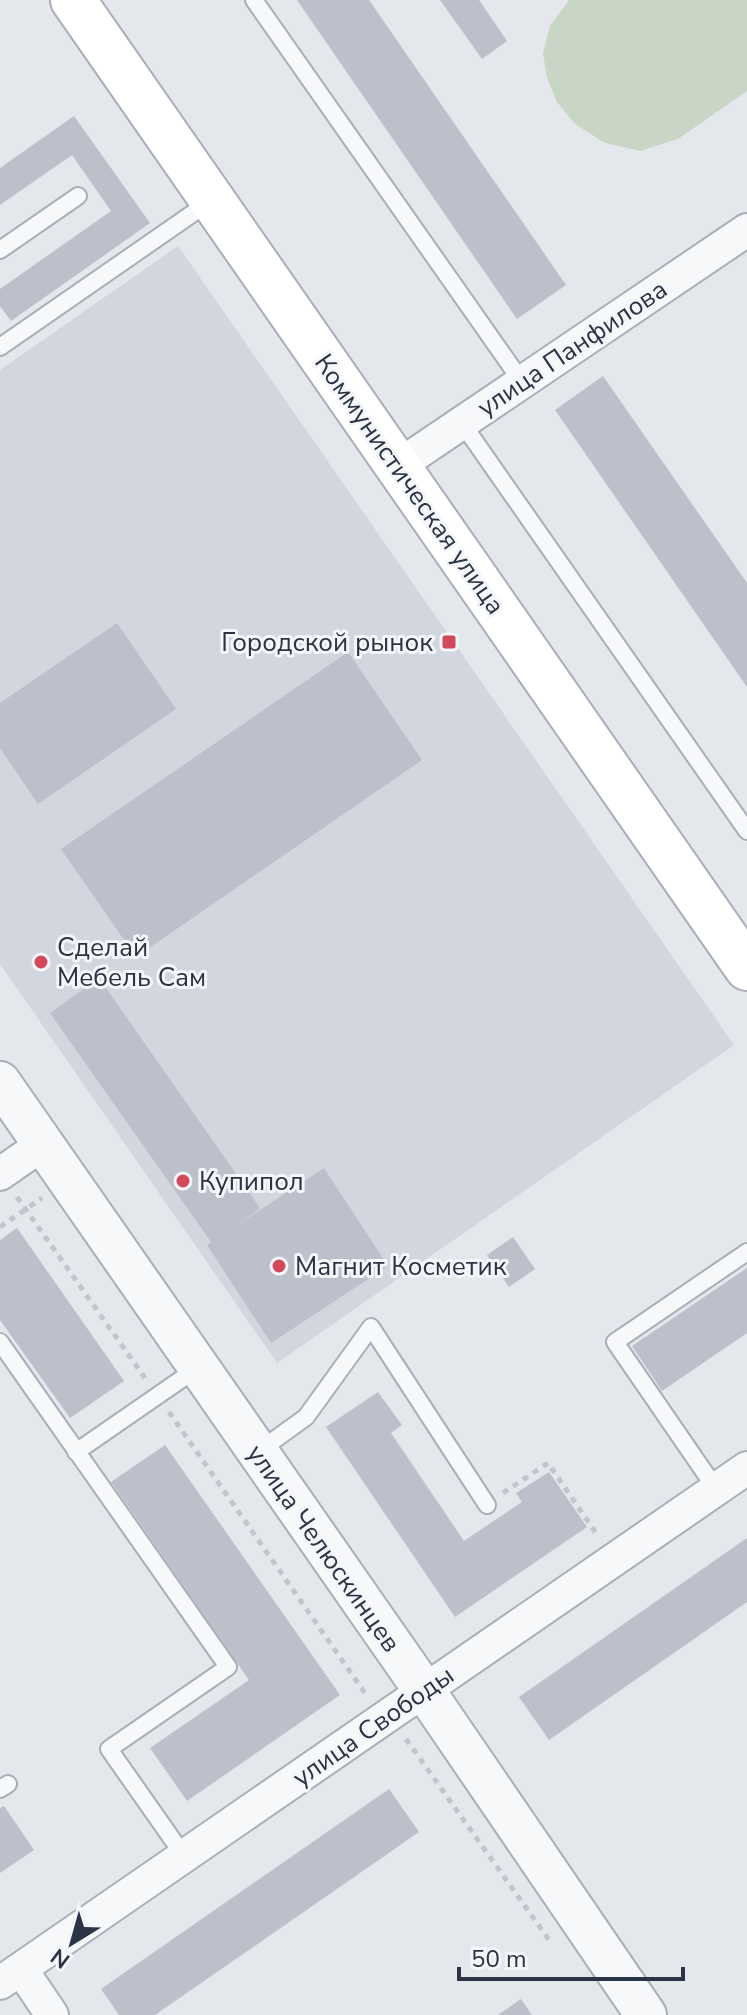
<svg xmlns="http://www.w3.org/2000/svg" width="747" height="2015" viewBox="0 0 747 2015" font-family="'Nunito Sans',sans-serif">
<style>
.built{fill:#d2d6de}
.green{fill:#c9d6c5}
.building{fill:#bbc0ca}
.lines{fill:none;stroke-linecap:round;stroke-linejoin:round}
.service-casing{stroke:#a9aeb7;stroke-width:20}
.minor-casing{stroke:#a9aeb7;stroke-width:36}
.tertiary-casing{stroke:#a9aeb7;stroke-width:44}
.secondary-casing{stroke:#a9aeb7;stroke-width:48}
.path{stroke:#c2c5cb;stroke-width:5;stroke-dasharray:6 6;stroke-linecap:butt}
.service{stroke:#f7f8fa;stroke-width:16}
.minor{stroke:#f7f8fa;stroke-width:32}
.tertiary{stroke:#f7f8fa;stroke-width:40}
.secondary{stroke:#fff;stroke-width:44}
.poi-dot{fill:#d1495b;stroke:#f4f6f9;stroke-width:3}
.labels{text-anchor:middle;stroke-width:6;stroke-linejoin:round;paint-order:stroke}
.street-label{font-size:26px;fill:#2b3445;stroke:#f4f6f9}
.poi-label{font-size:26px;fill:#2b3445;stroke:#f4f6f9;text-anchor:start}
</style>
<rect width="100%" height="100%" fill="#e4e7ec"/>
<!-- built -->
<path class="built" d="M178 246 734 1045 277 1363 0 964V370Z"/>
<!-- green -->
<path class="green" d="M569 0H747V91L678 139 640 151 605 143 575 124 557 102 547 78 543 53 550 26Z"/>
<!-- building -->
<g class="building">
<path d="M297 0H369L566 285 517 319Z"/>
<path d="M440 0H479L507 41 482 59Z"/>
<path d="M74 116 150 223 11 321 0 306V289L111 211 72 155 0 205V168Z"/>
<path d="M603 376 747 583V687L555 410Z"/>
<path d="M117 623 176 709 38 804 0 748V703Z"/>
<path d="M348 652 422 760 136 957 61 849Z"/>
<path d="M99 978 260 1208 239 1224 324 1168 388 1266 271 1343 207 1245 211 1242 50 1013Z"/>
<path d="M17 1228 124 1381 70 1418 0 1320V1240Z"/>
<path d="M513 1237 535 1269 509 1287 487 1255Z"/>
<path d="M747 1268V1333L662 1391 632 1346Z"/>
<path d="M378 1392 402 1425 391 1433 464 1541 522 1502 516 1493 549 1472 587 1527 455 1617 326 1427Z"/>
<path d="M165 1445 340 1695 187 1801 150 1748 249 1680 111 1482Z"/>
<path d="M747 1538V1602L549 1740 519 1697Z"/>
<path d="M389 1789 419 1832 155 2015H119L101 1989Z"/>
<path d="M4 1806 34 1850 0 1873V1808Z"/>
<path d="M521 1999 532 2015H498Z"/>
</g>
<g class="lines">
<!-- service casing -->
<g class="service-casing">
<g id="service">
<path d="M254 0 522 382"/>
<path d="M0 250 78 196"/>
<path d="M0 347 212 200"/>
<path d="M462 423 747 831"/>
<path d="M0 1342 228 1667 109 1749 184 1856"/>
<path d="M259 1451 306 1417 371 1327 487 1505"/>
<path d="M76 1452 199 1367"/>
<path d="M716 1489 615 1342 747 1252"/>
<path d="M0 1789 8 1784"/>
</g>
</g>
<!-- minor casing -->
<g class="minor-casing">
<g id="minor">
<path d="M398 466 747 230"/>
<path d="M0 1174 43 1144"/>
<path d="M21 1969 52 2015"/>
<path d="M0 1983 747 1468"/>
</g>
</g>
<!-- tertiary casing -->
<g class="tertiary-casing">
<path id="tertiary" d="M0 1082 437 1709 646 2015"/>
</g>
<!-- secondary casing -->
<g class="secondary-casing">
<path id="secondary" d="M73 0 747 968"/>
</g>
<!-- path -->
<g class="path">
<path d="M17 1197 145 1378"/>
<path d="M0 1227 42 1198"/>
<path d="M169 1412 367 1696"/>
<path d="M503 1493 548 1463 598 1536"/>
<path d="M406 1739 549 1940"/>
</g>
<!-- service -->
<use href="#service" class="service"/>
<!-- minor -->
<use href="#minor" class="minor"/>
<!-- tertiary -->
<use href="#tertiary" class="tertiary"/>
<!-- secondary -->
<use href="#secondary" class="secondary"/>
</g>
<!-- markers -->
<g class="poi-dot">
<rect x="441" y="634" width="16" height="16" rx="4"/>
<circle cx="41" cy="962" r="8"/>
<circle cx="183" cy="1181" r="8"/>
<circle cx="279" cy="1266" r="8"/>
</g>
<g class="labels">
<!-- street labels -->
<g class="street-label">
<text transform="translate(572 348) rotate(-34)" y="9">улица Панфилова</text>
<text transform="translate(410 484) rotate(55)" y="9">Коммунистическая улица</text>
<text transform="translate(324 1548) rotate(55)" y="9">улица Челюскинцев</text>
<text transform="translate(373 1726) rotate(-35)" y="9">улица Свободы</text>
</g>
<!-- poi labels -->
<g class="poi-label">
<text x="433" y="651" text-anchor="end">Городской рынок</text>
<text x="57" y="956">Сделай<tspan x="57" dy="30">Мебель Сам</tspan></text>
<text x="199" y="1190">Купипол</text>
<text x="295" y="1275">Магнит Косметик</text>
</g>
</g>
<!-- north arrow -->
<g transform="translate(72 1943) rotate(217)" stroke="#f4f6f9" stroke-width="6" paint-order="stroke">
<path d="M0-6L14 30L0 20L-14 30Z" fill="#2b3445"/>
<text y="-12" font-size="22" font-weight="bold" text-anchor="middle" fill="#2b3445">N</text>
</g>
<!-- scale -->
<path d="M459 1967v12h224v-12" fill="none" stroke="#2b3445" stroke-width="4"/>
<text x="471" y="1967" font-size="24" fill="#2b3445" stroke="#f4f6f9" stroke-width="6" paint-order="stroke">50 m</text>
</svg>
